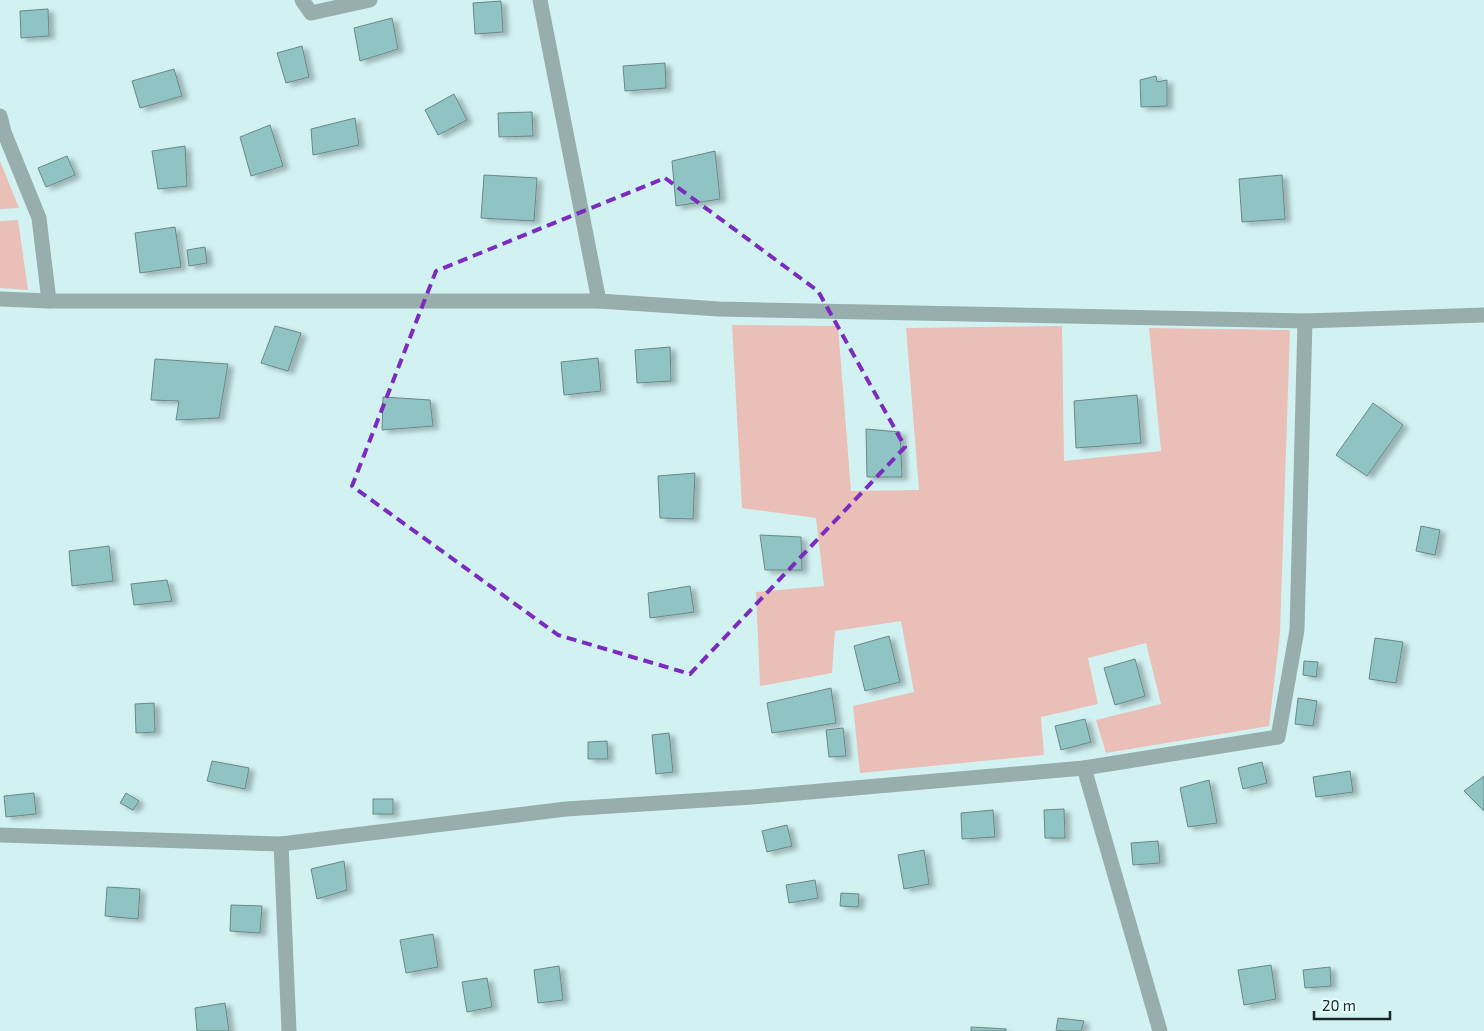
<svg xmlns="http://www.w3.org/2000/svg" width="1484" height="1031" viewBox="0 0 1484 1031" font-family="'Exo 2',sans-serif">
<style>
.green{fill:#eabfb7}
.building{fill:#90c3c3;stroke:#6a8887;filter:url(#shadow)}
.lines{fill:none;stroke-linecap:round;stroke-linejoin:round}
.minor{stroke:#98aead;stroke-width:15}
.marked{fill:none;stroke:#7b2cbf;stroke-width:4;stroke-dasharray:10 6;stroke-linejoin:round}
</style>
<defs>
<filter id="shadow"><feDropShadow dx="5.5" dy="3" stdDeviation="2.5" flood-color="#0004"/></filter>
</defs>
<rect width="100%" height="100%" fill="#d2f2f2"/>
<!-- green -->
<g class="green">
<path d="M0 161 19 208 0 209Z"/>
<path d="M18 220 28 290 0 288V221Z"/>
<path d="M732 325 838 326 851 491 919 490 906 328 1062 326 1064 461 1161 451 1149 328 1290 330 1280 633 1269 726 1106 753 1096 720 1161 704 1146 643 1088 658 1098 704 1041 717 1044 755 860 773 853 706 914 692 901 621 835 631 832 673 760 686 756 592 824 586 816 518 742 508Z"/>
</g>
<!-- building -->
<g class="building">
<path d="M501 1 503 32 475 34 473 3Z"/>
<path d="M48 9 49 36 21 38 20 11Z"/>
<path d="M392 18 398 49 360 61 354 28Z"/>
<path d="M302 46 309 77 286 83 277 53Z"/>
<path d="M665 63 666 88 625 91 623 66Z"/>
<path d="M174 69 182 96 140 108 132 81Z"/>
<path d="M1156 76 1157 82 1167 80V106L1141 107 1140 80Z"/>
<path d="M454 94 467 120 438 135 425 110Z"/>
<path d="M532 112 533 136 499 137 498 113Z"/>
<path d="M355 118 359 145 313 155 311 129Z"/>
<path d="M270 125 283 166 251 176 240 137Z"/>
<path d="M185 146 187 186 158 189 152 151Z"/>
<path d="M715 151 720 199 676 206 672 161Z"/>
<path d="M67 156 75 175 46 187 38 168Z"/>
<path d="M484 175 537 178 534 221 481 218Z"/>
<path d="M1282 175 1285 219 1242 222 1239 179Z"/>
<path d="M175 227 181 267 140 273 135 233Z"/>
<path d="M205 247 207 263 189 266 187 250Z"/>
<path d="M275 326 301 333 288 371 261 363Z"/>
<path d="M670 347 671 381 637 383 635 350Z"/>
<path d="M598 358 601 391 564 395 561 362Z"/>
<path d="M155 359 228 364 219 418 176 420 179 401 151 400Z"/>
<path d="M1137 395 1141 443 1076 448 1074 401Z"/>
<path d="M383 397 430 400 433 426 382 430Z"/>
<path d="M1373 403 1403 425 1367 476 1336 455Z"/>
<path d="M866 429 900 432 902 477H867Z"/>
<path d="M695 473 693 519 660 518 658 476Z"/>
<path d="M1421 526 1440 530 1435 555 1416 551Z"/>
<path d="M760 535 801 537 802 570H765Z"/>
<path d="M109 546 113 581 72 586 69 551Z"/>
<path d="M167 580 172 601 134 605 131 584Z"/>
<path d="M690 586 694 612 650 618 648 593Z"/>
<path d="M889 636 900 682 865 691 854 646Z"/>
<path d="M1375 638 1403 642 1396 683 1369 679Z"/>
<path d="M1135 659 1145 696 1115 705 1104 668Z"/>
<path d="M1304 661 1318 662 1316 677 1303 675Z"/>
<path d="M831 688 836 723 772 733 767 703Z"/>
<path d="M1298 698 1317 701 1313 726 1295 724Z"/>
<path d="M154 703 155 732 136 733 135 704Z"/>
<path d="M1085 719 1091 742 1061 750 1055 726Z"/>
<path d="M843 728 846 756 829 757 826 730Z"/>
<path d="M669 733 673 772 656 774 652 735Z"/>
<path d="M607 741 608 759H588V742Z"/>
<path d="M212 761 249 768 245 789 207 781Z"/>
<path d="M1262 762 1267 783 1243 789 1238 768Z"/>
<path d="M1350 771 1353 792 1316 797 1313 777Z"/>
<path d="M1484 776V811L1464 791Z"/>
<path d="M1209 780 1217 823 1188 827 1180 788Z"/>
<path d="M34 793 36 814 6 817 4 796Z"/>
<path d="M126 793 139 801 133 810 120 803Z"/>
<rect x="373" y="799" width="20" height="15"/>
<path d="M1064 809 1065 838H1045L1044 810Z"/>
<path d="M993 810 995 837 962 839 961 813Z"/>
<path d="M787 825 792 846 767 852 762 831Z"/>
<path d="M1158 841 1160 863 1133 865 1131 843Z"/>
<path d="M924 850 929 884 904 889 898 855Z"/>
<path d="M344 861 347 890 317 899 311 869Z"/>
<path d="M815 880 818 898 789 903 786 885Z"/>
<path d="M107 887 140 889 138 919 105 916Z"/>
<path d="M841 893 859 894 858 907 840 906Z"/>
<path d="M231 905 262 906 260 933 230 931Z"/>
<path d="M433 934 438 967 406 973 400 940Z"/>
<path d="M1271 965 1276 999 1244 1005 1238 970Z"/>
<path d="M559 966 563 1000 538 1003 534 970Z"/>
<path d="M1330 967 1331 986 1305 988 1303 970Z"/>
<path d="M487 978 492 1007 467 1012 462 982Z"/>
<path d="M225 1003 229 1031H197L195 1008Z"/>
<path d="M1058 1018 1084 1021 1081 1031H1064L1056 1030Z"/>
<path d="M971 1027 1006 1029V1031H971Z"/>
</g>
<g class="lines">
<!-- minor -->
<g class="minor">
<path d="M302 0 311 13 370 0"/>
<path d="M540 0 599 301"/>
<path d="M0 116 4 132 39 218 49 301"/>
<path d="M0 299 49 301H599L719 309 1305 321 1484 315"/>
<path d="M1084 768 1160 1031"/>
<path d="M0 835 281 844 566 809 752 797 1084 768 1278 737 1297 630 1305 321"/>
<path d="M281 844 289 1031"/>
</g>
</g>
<!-- marked area -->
<path class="marked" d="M665 178 818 291 905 447 690 674 558 635 352 486 436 271Z"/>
<!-- scale -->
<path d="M1314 1011v8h76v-8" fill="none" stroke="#1c2828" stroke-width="2.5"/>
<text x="1322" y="1011" font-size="15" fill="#1c2828" stroke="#e4fefe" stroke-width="4" paint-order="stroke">20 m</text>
</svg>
